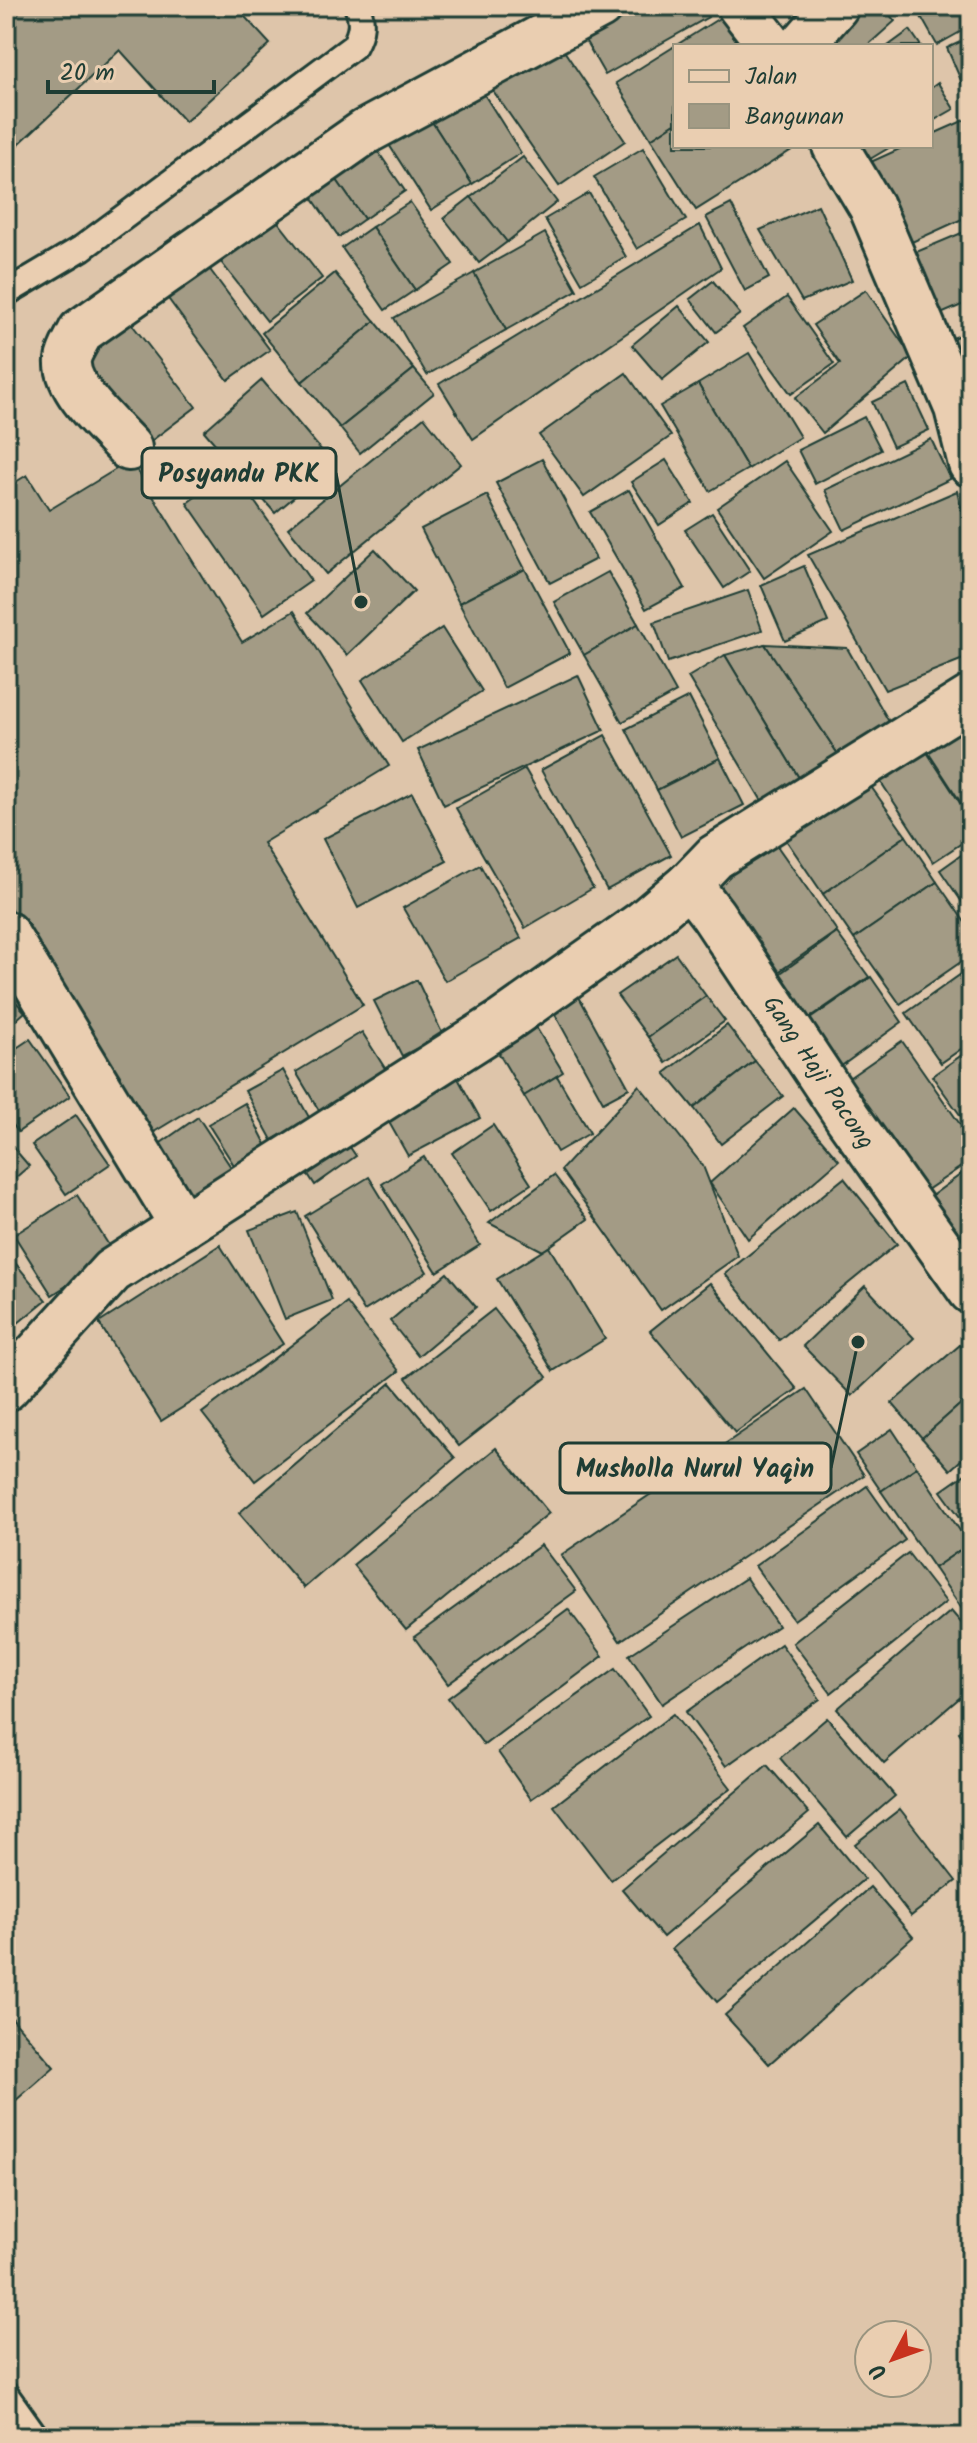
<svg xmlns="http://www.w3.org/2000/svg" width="977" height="2443" viewBox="0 0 977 2443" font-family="Kalam,sans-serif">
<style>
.building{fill:#a39b85;stroke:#1f3d34;stroke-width:2}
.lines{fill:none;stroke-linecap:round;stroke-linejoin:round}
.service-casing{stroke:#1f3d34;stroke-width:30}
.minor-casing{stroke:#1f3d34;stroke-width:50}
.service{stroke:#eaceb1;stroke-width:24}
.minor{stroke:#eaceb1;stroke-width:44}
.labels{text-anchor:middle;stroke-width:8;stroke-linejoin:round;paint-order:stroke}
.street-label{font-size:24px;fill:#1f3d34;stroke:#eaceb1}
.leader{fill:none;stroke:#1f3d34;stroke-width:3}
.callout-dot{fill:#1f3d34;stroke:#eaceb1;stroke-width:3}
.callout{fill:#eaceb1;stroke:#1f3d34;stroke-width:3}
.callout-label{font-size:26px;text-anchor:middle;font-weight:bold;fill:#1f3d34}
</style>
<rect width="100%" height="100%" fill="#dec5aa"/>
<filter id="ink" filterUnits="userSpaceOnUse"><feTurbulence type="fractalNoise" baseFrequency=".0125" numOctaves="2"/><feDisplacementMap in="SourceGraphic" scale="16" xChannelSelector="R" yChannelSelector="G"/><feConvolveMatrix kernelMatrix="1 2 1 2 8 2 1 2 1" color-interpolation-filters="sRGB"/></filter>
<g filter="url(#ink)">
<!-- building -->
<g class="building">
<path d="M6 6H235L270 44 185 122 120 50 6 156Z"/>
<path d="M613 6H702L708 17 605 75 577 26Z"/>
<path d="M858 6H882L895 21 867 46H825L820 40Z"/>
<path d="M915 6H971V26L937 45Z"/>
<path d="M721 17 740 46H675Z"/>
<path d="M910 30 921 46H888Z"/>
<path d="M554 36 625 141 559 186 487 82Z"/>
<path d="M971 37V98L969 99 947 48Z"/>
<path d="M675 46V123L651 139 616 83Z"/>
<path d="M477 83 521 153 472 184 427 114Z"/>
<path d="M938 83 954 109 931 122V88Z"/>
<path d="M427 114 472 184 431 210 386 140Z"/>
<path d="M967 119 971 127V215L901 247 864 165 906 146H931V135Z"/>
<path d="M675 123V146H798L696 210 651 139Z"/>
<path d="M366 134 405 191 364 219 325 163Z"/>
<path d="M842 146H892L855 168Z"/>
<path d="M643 148 686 220 637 249 594 177Z"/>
<path d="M523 157 557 202 507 242 471 197Z"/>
<path d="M325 163 364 219 339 237 300 180Z"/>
<path d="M589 193 626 257 582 283 545 219Z"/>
<path d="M471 197 507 242 479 263 444 218Z"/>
<path d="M410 202 453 264 415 290 372 227Z"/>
<path d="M731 204 769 278 745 291 706 217Z"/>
<path d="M265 205 322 278 267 321 210 248Z"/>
<path d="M818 205 852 280 802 301 760 230Z"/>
<path d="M700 225 721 268 473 439 439 384Z"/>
<path d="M372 227 415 290 385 310 342 248Z"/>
<path d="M971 229V301L941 314 914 253Z"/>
<path d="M545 233 577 290 506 330 474 273Z"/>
<path d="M202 259 270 350 228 380 161 289Z"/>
<path d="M335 273 375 321 302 382 262 333Z"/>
<path d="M474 273 506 330 427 375 394 318Z"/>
<path d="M713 281 740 314 716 332 690 299Z"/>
<path d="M866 290 912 357 823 433 795 398 840 364 813 325Z"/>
<path d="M787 297 834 364 791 394 743 328Z"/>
<path d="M679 306 709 342 662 380 632 345Z"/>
<path d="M127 318 196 407 147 444 79 355Z"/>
<path d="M375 321 414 369 340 428 302 382Z"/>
<path d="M971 331V403L947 340Z"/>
<path d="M749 353 800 437 748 469 698 384Z"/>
<path d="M414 369 434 393 360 453 340 428Z"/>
<path d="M626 373 671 436 584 497 539 435Z"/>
<path d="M262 380 333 464 275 513 204 431Z"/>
<path d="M698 384 748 469 710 491 660 406Z"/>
<path d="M908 385 929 430 893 447 872 402Z"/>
<path d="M424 417 461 464 326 574 288 528Z"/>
<path d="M864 417 881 450 815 484 798 450Z"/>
<path d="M931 439 950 479 844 530 825 490Z"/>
<path d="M542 459 596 559 550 583 496 483Z"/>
<path d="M131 460 242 642 294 611 389 766 263 843 363 1005 149 1135 6 901V488L27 475 49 510Z"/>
<path d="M666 460 693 503 659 525 631 482Z"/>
<path d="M785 461 833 531 764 578 717 508Z"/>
<path d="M232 470 311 581 264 614 187 503Z"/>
<path d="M629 490 685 588 646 609 590 512Z"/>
<path d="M957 491 971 545V656L885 690 808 555Z"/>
<path d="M487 495 525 569 459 603 421 529Z"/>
<path d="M712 513 750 571 724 588 685 530Z"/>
<path d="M375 549 414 591 347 655 307 613Z"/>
<path d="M804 566 828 622 785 641 761 585Z"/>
<path d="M525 569 570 653 504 688 459 603Z"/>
<path d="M608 572 638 624 584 655 554 602Z"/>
<path d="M748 590 762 630 668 662 654 622Z"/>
<path d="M638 624 676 692 622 722 584 655Z"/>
<path d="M442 628 482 691 402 742 362 680Z"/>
<path d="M765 644 840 757 799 778 725 655Z"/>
<path d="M765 644 847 648 892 727 840 757Z"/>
<path d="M725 655 799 778 762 801 688 677Z"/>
<path d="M578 675 604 730 444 805 418 750Z"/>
<path d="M689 697 720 758 657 790 626 729Z"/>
<path d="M971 715V818L924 746Z"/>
<path d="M605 735 671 855 607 890 541 770Z"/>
<path d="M923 746 971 820V837L933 862 877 776Z"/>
<path d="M720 758 744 805 681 837 657 790Z"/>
<path d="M525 769 593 888 525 928 456 808Z"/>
<path d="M862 774 906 836 823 894 780 831Z"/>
<path d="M412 793 447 861 358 908 323 839Z"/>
<path d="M906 836 937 882 854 939 823 894Z"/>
<path d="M775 843 837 931 774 975 712 888Z"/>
<path d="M971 848V915L940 870Z"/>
<path d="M480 865 521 938 445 981 403 908Z"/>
<path d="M937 882 971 931V955L900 1004 854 939Z"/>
<path d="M837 933 869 977 805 1021 775 977Z"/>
<path d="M676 954 706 996 648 1037 617 995Z"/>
<path d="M971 967V1042L941 1063 906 1013Z"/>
<path d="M871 977 902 1022 840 1067 807 1021Z"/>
<path d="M417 980 443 1035 402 1056 374 1001Z"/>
<path d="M6 991 25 1012 6 1029Z"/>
<path d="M578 995 629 1088 603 1102 552 1009Z"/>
<path d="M706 996 725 1021 666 1063 648 1037Z"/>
<path d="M531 1019 563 1072 524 1096 492 1042Z"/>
<path d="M727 1025 755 1061 694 1108 665 1073Z"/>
<path d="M362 1032 393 1081 326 1122 296 1072Z"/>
<path d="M30 1039 70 1096 18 1132 6 1115V1055Z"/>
<path d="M902 1041 971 1140V1160L924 1192 846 1080Z"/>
<path d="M969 1050 971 1053V1130L932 1076Z"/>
<path d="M755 1061 783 1096 721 1144 694 1108Z"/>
<path d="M283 1070 310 1119 272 1140 245 1091Z"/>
<path d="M454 1071 480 1118 408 1156 382 1110Z"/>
<path d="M557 1076 590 1133 557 1152 524 1096Z"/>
<path d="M639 1085 703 1166 738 1256 661 1310 561 1170Z"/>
<path d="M245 1103 274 1160 244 1181 208 1124Z"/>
<path d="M794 1108 839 1160 748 1239 710 1183Z"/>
<path d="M76 1115 110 1164 66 1194 32 1145Z"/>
<path d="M198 1117 242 1184 187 1217 148 1152Z"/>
<path d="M493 1125 531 1184 491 1211 452 1153Z"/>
<path d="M339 1131 356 1156 315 1185 298 1159Z"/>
<path d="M6 1139 29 1166 6 1186Z"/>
<path d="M424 1157 480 1245 437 1272 382 1184Z"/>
<path d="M971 1167V1234L963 1240 930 1197Z"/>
<path d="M554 1175 588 1219 543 1251 489 1223Z"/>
<path d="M369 1177 427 1272 364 1311 305 1216Z"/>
<path d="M844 1178 897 1244 779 1340 725 1274Z"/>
<path d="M77 1195 115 1255 52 1295 14 1235Z"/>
<path d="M297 1212 332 1300 285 1319 249 1230Z"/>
<path d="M220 1245 283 1344 161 1421 99 1323Z"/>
<path d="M549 1247 605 1339 553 1371 497 1279Z"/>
<path d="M6 1252 46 1300 6 1333Z"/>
<path d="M447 1273 476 1307 418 1356 390 1321Z"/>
<path d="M710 1283 797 1389 735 1433 650 1331Z"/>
<path d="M865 1286 914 1338 852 1396 803 1346Z"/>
<path d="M347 1303 399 1371 255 1481 202 1413Z"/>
<path d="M494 1309 547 1377 459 1446 406 1378Z"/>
<path d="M960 1345 971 1358V1395L922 1438 892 1403Z"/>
<path d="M391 1383 455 1458 304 1588 239 1513Z"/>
<path d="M806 1389 864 1475 620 1641 561 1555Z"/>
<path d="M971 1395V1451L950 1470 922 1438Z"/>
<path d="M892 1429 917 1467 881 1491 856 1454Z"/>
<path d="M496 1448 549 1513 406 1630 353 1565Z"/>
<path d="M917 1467 969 1544 934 1568 881 1491Z"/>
<path d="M971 1470V1532L941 1491Z"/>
<path d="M867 1486 905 1540 794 1620 755 1566Z"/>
<path d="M969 1544 971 1546V1622L934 1568Z"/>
<path d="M541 1545 576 1591 448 1684 414 1637Z"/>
<path d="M908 1553 946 1602 831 1693 793 1643Z"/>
<path d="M746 1578 778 1626 662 1704 629 1655Z"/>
<path d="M568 1609 603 1656 484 1745 448 1698Z"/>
<path d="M951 1611 971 1634V1688L884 1763 837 1709Z"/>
<path d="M781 1644 820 1699 726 1766 686 1712Z"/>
<path d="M615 1669 649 1716 531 1799 498 1752Z"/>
<path d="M673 1714 731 1788 611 1880 554 1806Z"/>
<path d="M827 1718 895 1796 847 1837 780 1758Z"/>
<path d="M971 1724V1750L959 1732Z"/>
<path d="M767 1765 809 1813 663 1937 622 1889Z"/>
<path d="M900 1809 956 1881 911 1916 855 1844Z"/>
<path d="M819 1825 864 1879 717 2002 672 1949Z"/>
<path d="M870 1887 913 1937 769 2064 725 2015Z"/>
<path d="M6 2011 54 2067 6 2109Z"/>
</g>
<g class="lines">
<!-- service casing -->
<g class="service-casing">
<g id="service">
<path d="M6 293 82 248 354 46C362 31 363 21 357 6"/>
<path d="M6 2395 36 2437"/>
</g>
</g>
<!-- minor casing -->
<g class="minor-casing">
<g id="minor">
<path d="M740 6 771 46"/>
<path d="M801 46 836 6"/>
<path d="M835 146 871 206 957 408 971 464"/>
<path d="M129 448C111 428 65 389 68 360 69 351 77 340 81 331L365 132 600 6"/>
<path d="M971 698 715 857 689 884 713 915 848 1118 971 1291"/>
<path d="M6 934 183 1226"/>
<path d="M6 1388 112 1271 504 1021 643 923 689 884"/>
</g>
</g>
<!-- service -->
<use href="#service" class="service"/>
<!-- minor -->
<use href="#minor" class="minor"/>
</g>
</g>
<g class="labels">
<!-- street labels -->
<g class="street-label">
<text transform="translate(819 1072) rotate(56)" y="8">Gang Haji Pacong</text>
</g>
</g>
<!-- callouts -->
<path class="leader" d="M361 602L336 473M858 1342L831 1468"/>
<g class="callout-dot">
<circle cx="361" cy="602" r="8"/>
<circle cx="858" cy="1342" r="8"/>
</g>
<g class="callout">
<rect x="142" y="448" width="194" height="50" rx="8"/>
<rect x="560" y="1443" width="271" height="50" rx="8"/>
</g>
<g class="callout-label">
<text x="239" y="482">Posyandu PKK</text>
<text x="695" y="1477">Musholla Nurul Yaqin</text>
</g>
<!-- margin -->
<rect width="977" height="2443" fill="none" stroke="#eaceb1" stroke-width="32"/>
<rect x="16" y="16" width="945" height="2411" fill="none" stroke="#1f3d34" stroke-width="3" filter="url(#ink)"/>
<!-- legend -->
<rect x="673" y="44" width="260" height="104" fill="#eaceb1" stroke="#99947f" stroke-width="2"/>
<rect x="689" y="70" width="40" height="12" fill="#eaceb1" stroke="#99947f" stroke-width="2"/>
<text x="745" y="84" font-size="24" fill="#1f3d34">Jalan</text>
<rect x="689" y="104" width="40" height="24" fill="#a39b85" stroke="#99947f" stroke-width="2"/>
<text x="745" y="124" font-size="24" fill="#1f3d34">Bangunan</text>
<!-- north arrow -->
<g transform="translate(893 2359) rotate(229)"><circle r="38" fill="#eaceb1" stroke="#99947f" stroke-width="2"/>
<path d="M0-6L14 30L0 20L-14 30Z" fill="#c8321e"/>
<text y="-12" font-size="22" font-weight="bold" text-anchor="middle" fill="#1f3d34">U</text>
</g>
<!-- scale -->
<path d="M48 80v12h166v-12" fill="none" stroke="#1f3d34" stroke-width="4"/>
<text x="60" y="80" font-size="24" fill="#1f3d34" stroke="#eaceb1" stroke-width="6" paint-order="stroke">20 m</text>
</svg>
